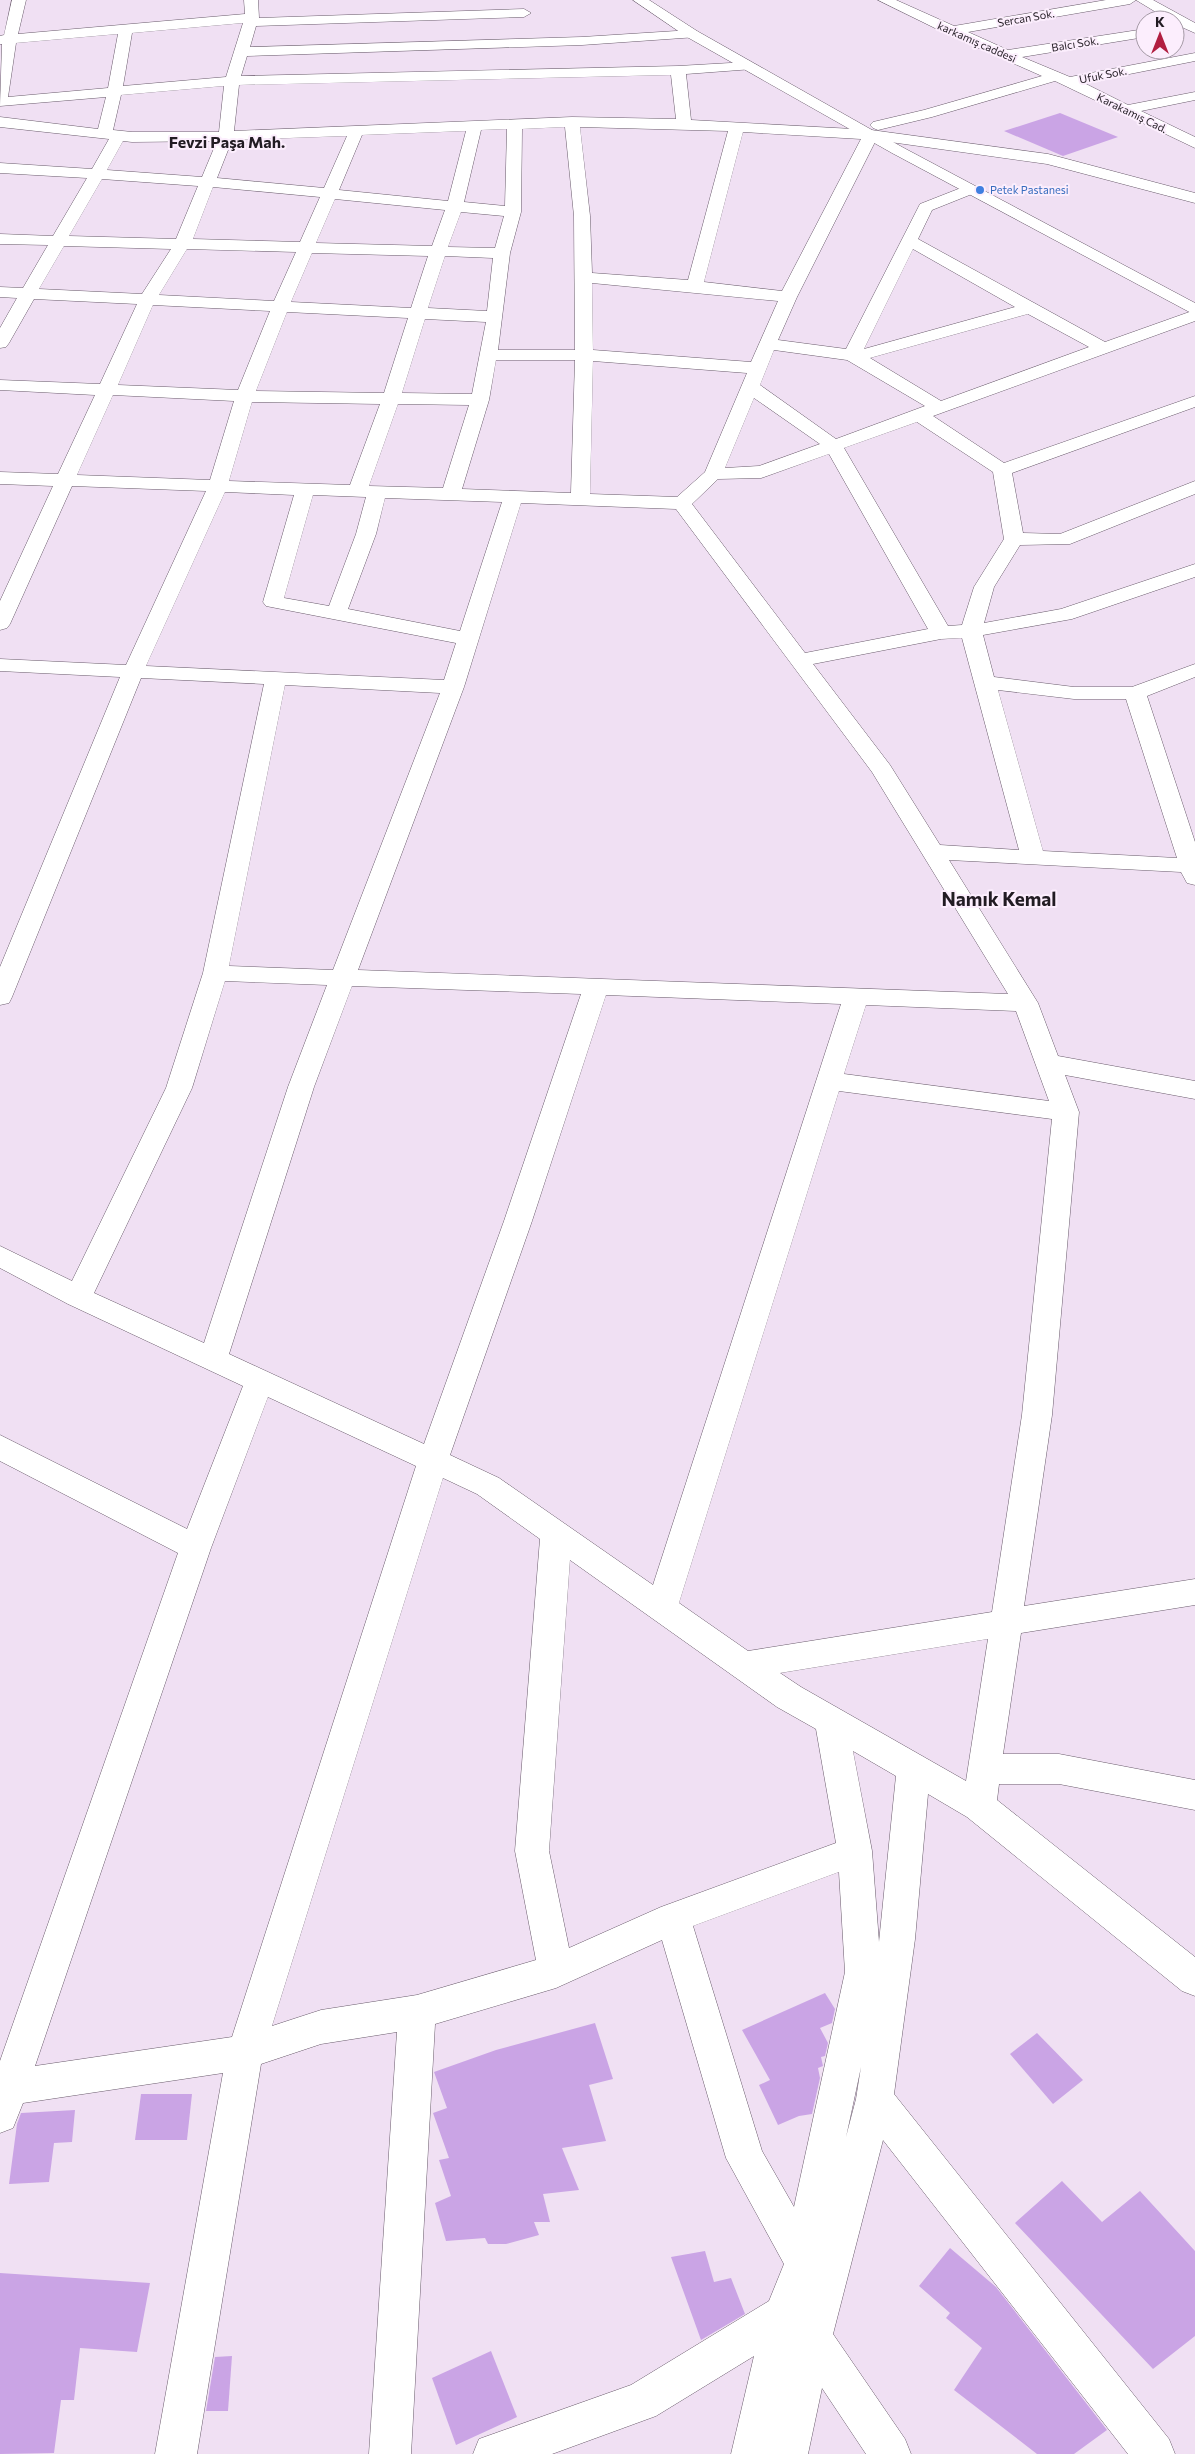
<svg xmlns="http://www.w3.org/2000/svg" width="1195" height="2454" viewBox="0 0 1195 2454" font-family="Commissioner,sans-serif">
<style>
.building{fill:#caa4e5}
.lines{fill:none;stroke-linecap:round;stroke-linejoin:round}
.minor-casing{stroke:#6a5c6c;stroke-width:1}
.major-casing{stroke:#6a5c6c;stroke-width:1}
.minor{fill:#fff;fill-rule:evenodd}
.major{fill:#fff;fill-rule:evenodd}
.shop-dot{fill:#3f7fe0;stroke:#fceefd;stroke-width:2}
.labels{text-anchor:middle;stroke-width:4;stroke-linejoin:round;paint-order:stroke}
.far-street-label{font-size:11px;fill:#221c23;stroke:#fceefd}
.far-shop-label{font-size:11px;fill:#366cbe;stroke:#fceefd;text-anchor:start}
.far-district-label{font-size:16px;font-weight:bold;fill:#221c23;stroke:#fceefd}
.district-label{font-size:19px;font-weight:bold;fill:#221c23;stroke:#fceefd}
</style>
<rect width="100%" height="100%" fill="#f0e0f3"/>
<!-- building -->
<g class="building">
<path d="M1060 113 1118 137 1063 156 1004 131Z"/>
<path d="M825 1993 835 2009 832 2023 820 2028 828 2043 825 2056 821 2057 823 2066 818 2068 820 2078 812 2114 799 2116 778 2125 759 2085 770 2080 742 2030Z"/>
<path d="M595 2023 613 2079 589 2085 606 2141 562 2148 579 2190 543 2194 550 2222H534L539 2235 506 2244H488L485 2238 446 2241 435 2203 451 2196 439 2160 449 2158 433 2113 447 2108 434 2072 496 2050Z"/>
<path d="M1037 2033 1083 2080 1053 2104 1010 2054Z"/>
<path d="M141 2094H192L187 2140H135Z"/>
<path d="M75 2110 72 2142 54 2143 49 2182 9 2184 17 2124 21 2113Z"/>
<path d="M1062 2181 1102 2222 1140 2191 1195 2251V2336L1153 2369 1015 2223Z"/>
<path d="M950 2248 996 2287 1107 2430 1074 2454H1037L954 2390 982 2348 946 2318 950 2313 919 2286Z"/>
<path d="M705 2251 714 2282 731 2278 745 2314 701 2340 671 2257Z"/>
<path d="M0 2273 150 2283 137 2352 80 2348 74 2400H61L54 2453 0 2454Z"/>
<path d="M491 2351 517 2417 456 2445 432 2378Z"/>
<path d="M232 2356 228 2411H206L215 2357Z"/>
</g>
<g class="lines">
<!-- minor casing -->
<g class="minor-casing">
<g id="minor">
<path d="M12 0H26L18 34 245 14 244 0H258L259 18 524 9 531 13 524 17 256 26 250 47 582 37 692 30 697 31 699 34 697 37 582 45 247 56 241 76 678 66 748 62 755 66 753 69 686 74 691 120 871 130 1048 154 1195 193V203L1047 164 876 140 797 297 778 340 846 349 920 204 971 184 979 189 977 192 932 210 918 239 1105 342 1195 310V321L933 416 1004 463 1195 396V407L1012 473 1023 533 1060 534 1195 481V494L1070 544 1020 545 994 587 984 623 1061 609 1195 564V577L1072 619 983 635 994 677 1074 687H1132L1195 664V677L1147 696 1195 842V885L1187 883 1181 872 949 860 1038 1003 1058 1056 1195 1081V1099L1065 1075 1079 1112 1052 1415 1024 1606 1195 1579V1605L1021 1633 1003 1754H1059L1195 1780V1810L1059 1784H999L997 1800 1195 1957V1996L1182 1991 967 1817 928 1794 915 1939 894 2094 1169 2439 1175 2454H1128L883 2140 833 2334 905 2439 911 2454H866L822 2388 808 2454H731L754 2356 656 2416 552 2454H473L479 2439 631 2385 769 2301 784 2264 726 2158 662 1940 556 1988 435 2024 411 2454H369L397 2032 321 2044 261 2064 197 2454H155L223 2073 23 2103 13 2128 0 2133V2061L178 1553 0 1461V1435L187 1529 243 1386 68 1304 0 1268V1246L72 1281 166 1088 203 973 264 684 141 678 12 997 9 1003 0 1005V967L120 677 0 671V659L126 665 206 491 72 486 10 624 7 628 0 630V601L53 486 0 484V472L58 474 95 395 0 390V380L100 384 137 304 34 299 9 343 6 347 0 348V328L17 298 0 297V287L23 288 48 245 0 244V234L53 236 87 178 0 173V163L92 169 109 139 0 127V117L98 129 106 97 0 106 2 44H0V36L4 35ZM243 23 226 77 123 86 132 33ZM118 34 108 88 8 97 16 43ZM671 75 676 119 572 117 234 131 239 85ZM224 86 219 132H132L113 130 121 95ZM565 127 574 216 575 350H498L510 253 521 212 522 129ZM580 127 728 131 688 280 592 273 590 216ZM507 129 505 206 464 202 481 130ZM466 131 448 201 339 190 362 135ZM743 132 861 139 782 291 704 282ZM347 136 324 188 217 178 232 140ZM123 141 132 142 217 141 202 177 107 170ZM102 179 198 186 176 239 69 236ZM213 187 320 197 300 242 193 239ZM335 199 445 210 432 246 316 243ZM461 212 504 216 495 248 448 247ZM64 246 171 249 142 294 39 289ZM187 249 296 252 274 301 159 295ZM913 249 1015 307 864 349ZM312 253 428 256 411 308 291 302ZM445 256 493 258 487 311 428 308ZM592 283 778 301 751 362 593 350ZM153 305 270 311 238 390 118 385ZM287 312 408 318 384 393 256 391ZM1028 314 1089 347 941 401 870 358ZM425 319 486 322 472 394 402 393ZM774 350 847 360 925 406 836 439 760 385ZM496 360H575L571 493 462 489 489 400ZM593 361 747 373 705 472 677 497 590 494ZM113 395 234 401 210 480 77 475ZM754 398 820 444 759 466 725 468ZM252 402 380 404 350 485 229 481ZM398 404 469 405 443 488 369 486ZM917 422 993 472 1004 539 974 587 962 625 948 626 844 448ZM829 454 928 629 805 653 692 504 718 479 761 478ZM225 492 294 495 263 602 266 606 456 643 444 680 146 666ZM313 495 366 497 356 534 329 606 284 598ZM385 498 502 502 460 631 348 609 376 534ZM521 503 676 509 872 772 1008 994 358 970 464 687ZM962 638 1019 850 940 845 890 765 813 664 941 639ZM285 685 440 693 333 970 229 966ZM998 690 1074 699H1126L1177 858 1043 851ZM225 981 327 985 288 1087 204 1343 94 1293 192 1088ZM352 986 581 994 504 1221 424 1444 229 1354 314 1087ZM606 995 841 1004 653 1585 499 1478 450 1455 532 1221ZM866 1005 1016 1011 1049 1101 844 1074ZM839 1091 1052 1119 1022 1415 992 1612 748 1651 679 1603ZM268 1397 416 1466 232 2037 35 2066 211 1548ZM443 1478 477 1494 540 1539 515 1851 536 1960 417 1995 321 2010 272 2026ZM570 1560 777 1707 816 1729 836 1843 661 1907 569 1948 549 1851ZM988 1639 966 1781 801 1687 780 1673ZM853 1751 896 1776 879 1942 872 1851ZM839 1872 845 1972 794 2207 762 2151 693 1926ZM861 2067 856 2099 846 2137Z"/>
<path d="M878 0H896L954 26 1106 0H1153L1195 23V33L1175 24V20H1169L1136 0 1130 4 968 32 1008 50 1145 29V37L1022 57 1070 77 1195 53V61L1084 83 1128 105 1195 92V100L1141 111 1195 137V148L1055 81 932 117 878 130 873 128 870 125 873 122 924 110 1042 76 947 34Z"/>
</g>
</g>
<!-- major casing -->
<g class="major-casing">
<path id="major" d="M633 0H649L697 31 902 147 1195 303V315L892 153 687 37Z"/>
</g>
<!-- minor -->
<use href="#minor" class="minor"/>
<!-- major -->
<use href="#major" class="major"/>
</g>
<!-- markers -->
<circle class="shop-dot" cx="980" cy="190" r="5"/>
<g class="labels">
<!-- far-street labels -->
<g class="far-street-label">
<text transform="translate(1026 18) rotate(-10)" y="4">Sercan Sok.</text>
<text transform="translate(977 42) rotate(24)" y="4">karkamış caddesi</text>
<text transform="translate(1075 44) rotate(-9)" y="4">Balcı Sok.</text>
<text transform="translate(1103 75) rotate(-11)" y="4">Ufuk Sok.</text>
<text transform="translate(1132 113) rotate(26)" y="4">Karakamış Cad.</text>
</g>
<!-- far-shop labels -->
<g class="far-shop-label">
<text x="990" y="194">Petek Pastanesi</text>
</g>
<!-- far-district labels -->
<g class="far-district-label">
<text x="227" y="148">Fevzi Paşa Mah.</text>
</g>
<!-- district labels -->
<g class="district-label">
<text x="999" y="906">Namık Kemal</text>
</g>
</g>
<!-- north arrow -->
<g transform="translate(1160 35)"><circle r="24" fill="#fceefd" stroke="#a59aa6"/>
<path d="M0-4L9 19L0 12L-9 19Z" fill="#b11e41"/>
<text y="-8" font-size="14" font-weight="bold" text-anchor="middle" fill="#221c23">K</text>
</g>
</svg>
